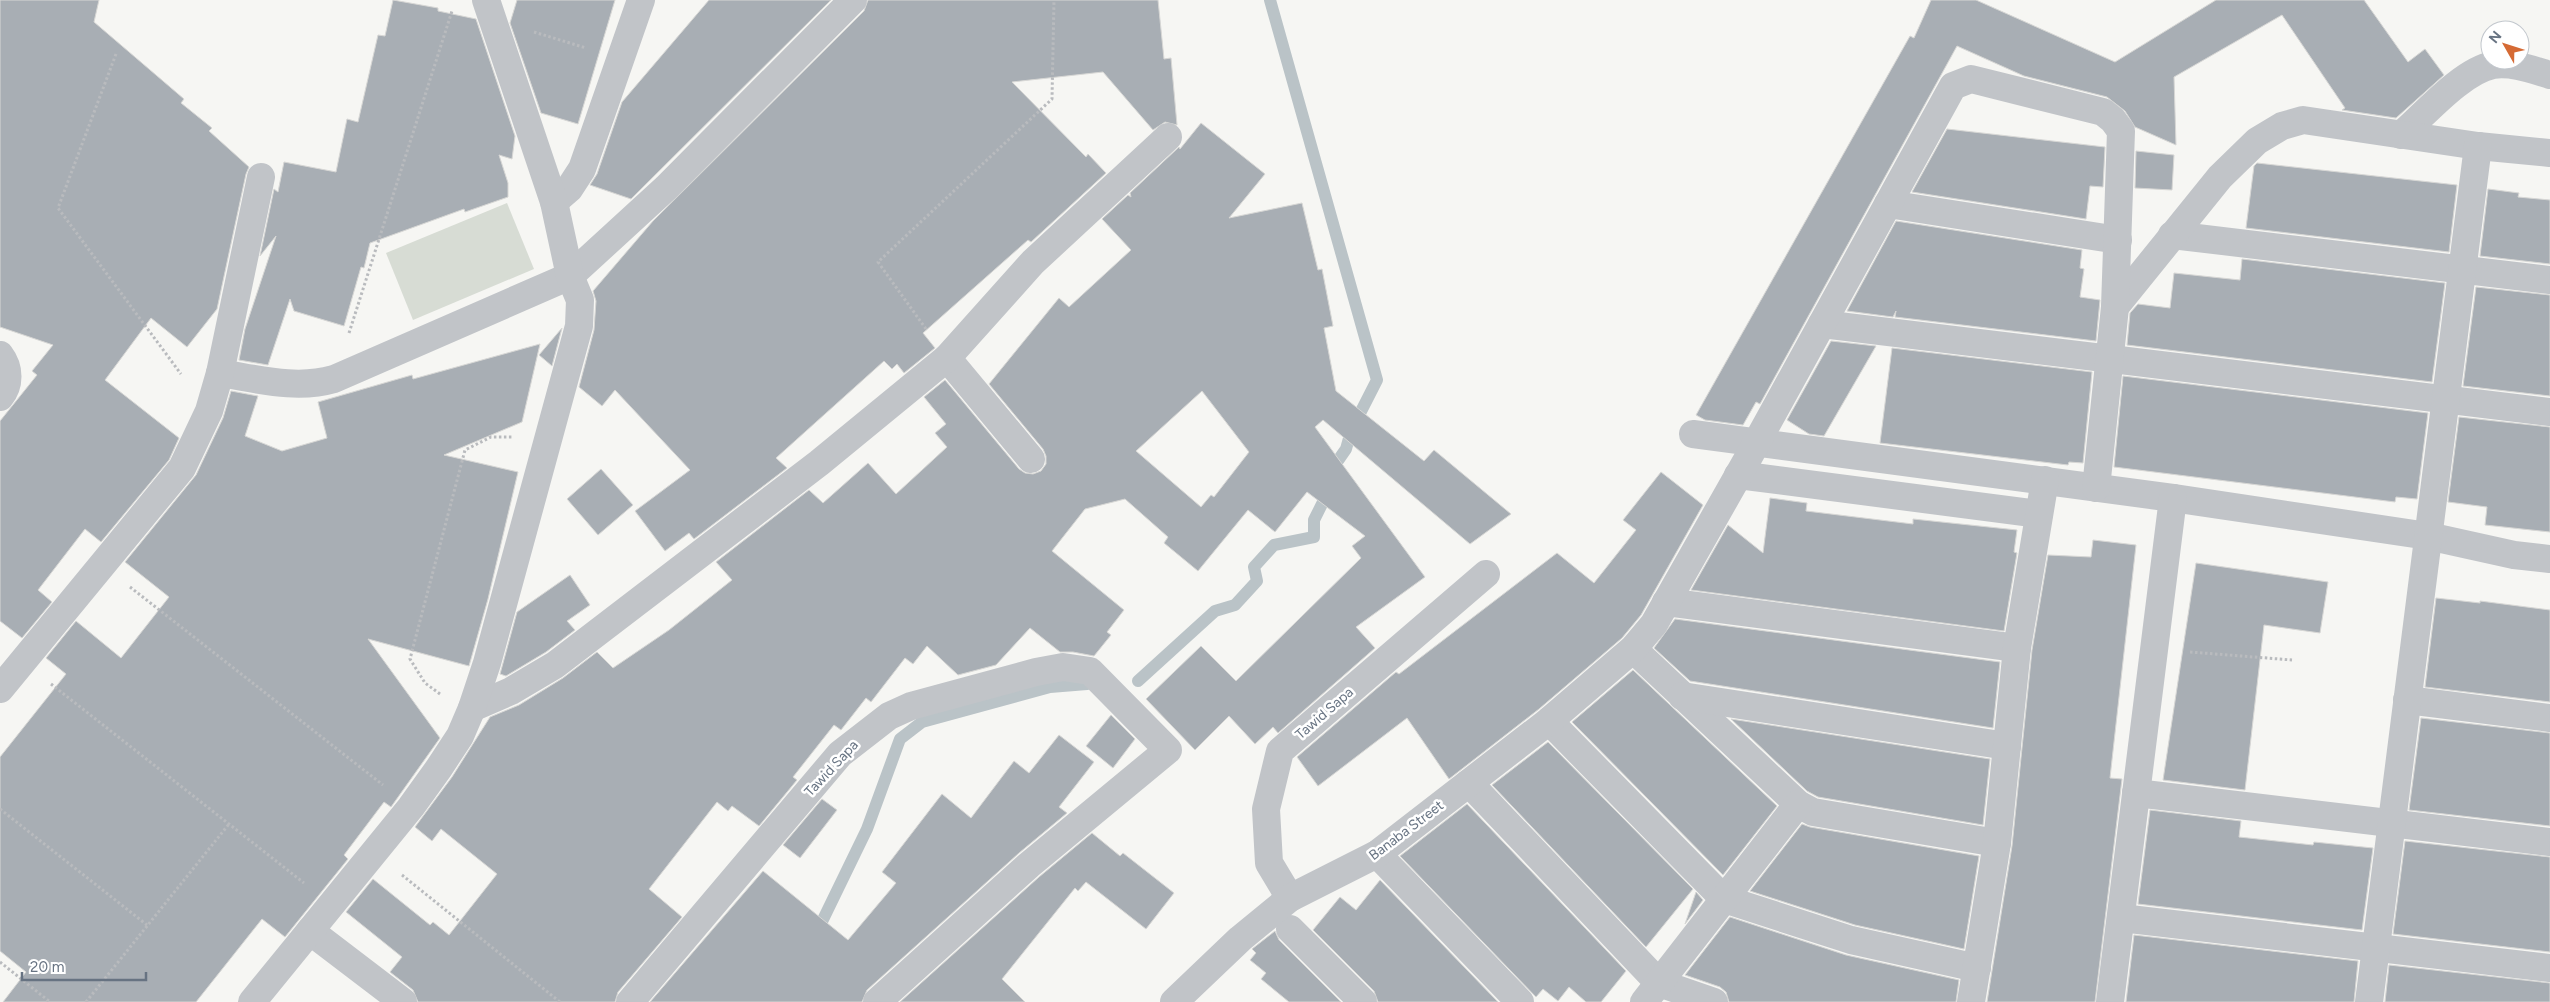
<svg xmlns="http://www.w3.org/2000/svg" width="2550" height="1002" viewBox="0 0 2550 1002" font-family="Figtree,sans-serif">
<style>
.green{fill:#d7dcd4}
.lines{fill:none;stroke-linecap:round;stroke-linejoin:round}
.stream{stroke:#bac3c7;stroke-width:12}
.building{fill:#a8aeb4;stroke:#d7d7d5;fill-rule:evenodd}
.path{stroke:#b9bbbe;stroke-width:3;stroke-dasharray:2.5 2.5;stroke-linecap:butt}
.minor{stroke:#c1c4c8;stroke-width:28}
.labels{text-anchor:middle;stroke-width:5;stroke-linejoin:round;paint-order:stroke}
.street-label{font-size:14px;fill:#677382;stroke:#fff}
</style>
<rect width="100%" height="100%" fill="#f6f6f3"/>
<!-- green -->
<path class="green" d="M507 203 534 269 413 320 386 253Z"/>
<g class="lines">
<!-- stream -->
<g class="stream">
<path d="M1138 681 1215 611 1235 605 1257 581 1254 567 1274 545 1314 537V520L1326 496 1330 472 1346 449 1351 431 1377 380 1270 0"/>
<path d="M816 934 867 829 900 739 922 722 1050 687 1087 684"/>
</g>
</g>
<!-- building -->
<g class="building">
<path d="M0 0H99L94 22 184 99 181 103 212 128 209 131 249 167 246 174 217 309 187 347 151 318 105 380 179 438 169 460 101 542 85 529 38 590 52 602 22 638 0 621V421L37 375 32 371 53 345 0 327Z"/>
<path d="M393 0 438 8V11L476 19 515 136 512 159 499 155 508 183V197L465 212 464 209 370 243 364 268 361 267 344 326 294 311 290 299 268 365 239 360 245 329 276 236 260 256 274 189 278 192 284 162 336 172 347 119 358 122 378 35 385 36Z"/>
<path d="M517 0H615L578 124 541 113 510 23Z"/>
<path d="M709 0H831L631 199 590 185 597 174 622 102Z"/>
<path d="M868 0H1158L1164 59 1171 58 1177 125 1165 122 1153 130 1103 72 1012 82 1086 157 1088 154 1106 173 1031 242 1028 240 923 333 935 348 904 373 897 364 892 369 884 361 776 458 787 468 694 539 689 533 665 551 635 511 690 470 615 390 602 406 579 387 594 330 596 301 593 291 653 221 864 11Z"/>
<path d="M1931 0H1976L2115 62 2216 0H2364L2408 62 2425 49 2444 75 2396 118 2342 110 2345 108 2282 15 2174 77 2176 145 2135 127 2125 111 2107 97 2024 76 1957 46 1760 404 1756 402 1743 425 1705 420 1696 415 1910 36 1914 38Z"/>
<path d="M1201 123 1265 174 1229 218 1302 203 1318 270 1322 269 1333 326 1324 328 1336 391 1424 461 1434 450 1511 514 1470 544 1323 420 1315 427 1425 577 1356 627 1375 648 1278 733 1273 727 1255 744 1229 716 1195 750 1146 699 1201 646 1236 681 1361 558 1352 546 1365 536 1307 492 1275 532 1248 510 1198 571 1164 543 1168 537 1125 499 1085 509 1052 551 1124 610 1107 632 1111 635 1094 656 1073 652H1060L1030 628 996 665 958 675 927 646 913 664 905 658 871 702 866 698 841 730 834 725 793 777 797 780 759 826 732 806 728 811 717 802 649 889 682 917 618 992 615 1002H418L413 990 390 972 402 957 346 912 373 879 430 925 433 922 449 935 497 874 441 829 432 841 415 827 452 777 490 717 519 705 563 678 597 652 613 668 669 630 732 580 716 562 809 490 823 503 868 463 896 494 947 447 935 433 946 424 924 397 945 380 1019 469 1025 473 1033 474 1041 471 1046 464V456L1043 449 989 384 1059 298 1069 307 1131 250 1102 219 1128 195 1131 197 1130 193 1179 147 1180 149ZM1202 391 1249 452 1214 497 1211 495 1201 507 1136 451Z"/>
<path d="M1947 129 2105 147 2103 187 2090 186 2086 219 1912 192Z"/>
<path d="M2136 151 2174 155 2172 190 2135 188Z"/>
<path d="M2257 163 2457 185 2449 252 2246 228 2254 166Z"/>
<path d="M2488 189 2519 193 2518 197 2550 200V264L2480 256Z"/>
<path d="M1896 221 2082 250 2080 268 2084 269 2080 297 2100 300 2096 341 1895 317 1896 311 1893 317 1847 311Z"/>
<path d="M2242 259 2445 283 2432 382 2127 345 2130 313 2138 304 2170 308 2174 273 2240 280Z"/>
<path d="M2476 287 2550 295V396L2463 386Z"/>
<path d="M562 328 552 366 539 355Z"/>
<path d="M1831 341 1876 346 1824 436 1809 434 1787 420Z"/>
<path d="M540 344 522 422 444 455 518 472 488 599 469 666 368 639 440 738 391 807 384 802 344 855 348 859 285 937 262 919 196 1002H3L26 972 0 951V757L66 674 46 658 76 621 121 658 169 597 125 562 196 475 223 418 231 391 258 396 245 436 282 451 327 438 318 402 412 375 413 379Z"/>
<path d="M1892 348 2092 372 2083 463 2069 462 2068 465 1880 443Z"/>
<path d="M2123 376 2428 413 2417 499 2396 497 2395 502 2114 467Z"/>
<path d="M2459 417 2550 427V532L2485 525 2487 507 2448 502Z"/>
<path d="M601 469 633 505 598 535 567 499Z"/>
<path d="M1661 472 1703 505 1641 615 1622 638 1539 709 1449 779 1407 718 1318 786 1297 757 1396 672 1399 674 1557 553 1594 583 1636 530 1623 520Z"/>
<path d="M1770 498 1807 503 1806 511 1913 524V519L2017 530 2014 552 2017 553 2004 631 1691 590 1728 525 1763 553Z"/>
<path d="M2093 540 2136 545 2110 778 2122 779 2095 1002H1987L2012 846 2032 650 2048 555 2091 557Z"/>
<path d="M2196 563 2328 582 2320 633 2264 625 2245 790 2163 780Z"/>
<path d="M570 575 590 605 567 621 575 630 546 652 506 676 500 674 517 612Z"/>
<path d="M2436 598 2480 603V601L2550 610V702L2425 687Z"/>
<path d="M1675 619 2000 662 1993 728 1690 681 1654 648Z"/>
<path d="M1633 670 1777 806 1723 875 1572 722Z"/>
<path d="M1111 715 1135 739 1113 768 1086 746Z"/>
<path d="M2421 718 2550 733V826L2409 810Z"/>
<path d="M1731 719 1990 759 1983 825 1818 797 1807 791Z"/>
<path d="M1059 735 1094 762 1059 807 1067 813 1019 853 867 990 862 1002H650L763 871 848 940 896 883 882 872 942 794 971 818 1014 761 1029 773Z"/>
<path d="M1548 742 1693 889 1646 947 1492 785Z"/>
<path d="M822 799 837 810 800 858 783 845Z"/>
<path d="M1467 804 1626 971 1601 1002H1586L1569 987 1558 1001 1543 989 1536 997 1400 856Z"/>
<path d="M2150 810 2241 821 2239 837 2313 845 2314 842 2373 848 2362 930 2138 904Z"/>
<path d="M1802 824 1810 827 1979 856 1964 949 1855 925 1750 891Z"/>
<path d="M1092 833 1120 856 1123 853 1174 893 1146 929 1086 882 1078 891 1075 888 1002 979 1025 1002H900L1039 877Z"/>
<path d="M2405 841 2550 857V952L2393 934Z"/>
<path d="M1380 880 1498 1002H1378L1374 991 1313 930 1340 897 1356 910Z"/>
<path d="M1696 892 1703 900 1685 924Z"/>
<path d="M1730 917 1846 955 1959 980 1956 1002H1729L1726 992 1720 987 1685 975Z"/>
<path d="M1275 931 1279 940 1341 1002H1289L1261 979 1266 973 1250 960 1256 953 1252 949Z"/>
<path d="M2134 935 2358 961 2354 1002H2126Z"/>
<path d="M2389 965 2550 983V1002H2385Z"/>
</g>
<g class="lines">
<!-- path -->
<g class="path">
<path d="M534 32 586 48"/>
<path d="M116 54 58 208 181 374"/>
<path d="M926 329 878 262 1052 99 1054 0"/>
<path d="M349 333 452 11"/>
<path d="M130 587 383 785"/>
<path d="M2190 652 2292 660"/>
<path d="M51 684 304 883"/>
<path d="M440 694 425 683 410 659 465 450 491 437H513"/>
<path d="M0 809 147 925"/>
<path d="M402 875 560 1002"/>
<path d="M0 962 50 1002"/>
<path d="M86 1002 229 824"/>
</g>
<!-- minor -->
<g class="minor">
<path d="M2401 135C2425 114 2462 71 2493 65 2512 62 2533 70 2550 75"/>
<path d="M554 202 569 189 582 169 641 0"/>
<path d="M1888 204 2118 240"/>
<path d="M2172 235 2550 280"/>
<path d="M2115 307 2220 177 2257 141 2282 126 2303 120 2478 146 2550 153"/>
<path d="M1822 324 2550 412"/>
<path d="M0 355C10 368 10 385 0 397"/>
<path d="M947 358 1031 459"/>
<path d="M220 373C258 379 296 390 334 379L570 276 666 188 853 0"/>
<path d="M1693 434 2173 498 2428 536 2514 555 2550 559"/>
<path d="M1738 475 2039 514"/>
<path d="M1666 602 2017 648"/>
<path d="M1633 649 1798 804 1813 812 1997 843"/>
<path d="M0 689 182 468 209 411 220 373 261 177"/>
<path d="M1682 696 2007 746"/>
<path d="M2407 700 2550 718"/>
<path d="M472 708 511 691 555 665 819 463 947 358 1033 262 1168 137"/>
<path d="M1549 721 1724 899 1851 940 1977 968"/>
<path d="M1469 783 1659 983 1714 1002"/>
<path d="M2136 793 2550 842"/>
<path d="M1377 854 1520 1002"/>
<path d="M1290 898 1269 863 1266 809 1280 751 1486 574"/>
<path d="M2121 918 2550 968"/>
<path d="M1290 929 1363 1002"/>
<path d="M310 931 403 1002"/>
<path d="M252 1002 411 807 439 768 460 736 472 708 487 663 579 326 580 300 570 276 554 202 486 0"/>
<path d="M630 1002 840 754 889 716 911 706 1036 672 1063 667 1090 671 1168 750 1029 865 877 1002"/>
<path d="M1174 1002 1240 939 1290 898 1377 854 1549 721 1633 649 1654 624 1747 460 1953 86 1971 79 2103 112 2113 120 2121 131 2115 307 2096 488"/>
<path d="M1644 1002 1798 804"/>
<path d="M1971 1002 1997 843 2017 648 2045 480"/>
<path d="M2110 1002 2173 498"/>
<path d="M2369 1002 2478 146"/>
</g>
</g>
<g class="labels">
<!-- street labels -->
<g class="street-label">
<text transform="translate(1324 713) rotate(-41)" y="5">Tawid Sapa</text>
<text transform="translate(831 768) rotate(-47)" y="5">Tawid Sapa</text>
<text transform="translate(1406 830) rotate(-37)" y="5">Banaba Street</text>
</g>
</g>
<!-- north arrow -->
<g transform="translate(2505 45) rotate(309)"><circle r="24" fill="#ffffff" stroke="#c2c7cd"/>
<path d="M0-4L9 19L0 12L-9 19Z" fill="#d56a34"/>
<text y="-8" font-size="14" font-weight="bold" text-anchor="middle" fill="#677382">N</text>
</g>
<!-- scale -->
<path d="M22 972v8h124v-8" fill="none" stroke="#677382" stroke-width="2.5"/>
<text x="30" y="972" font-size="15" fill="#677382" stroke="#ffffff" stroke-width="4" paint-order="stroke">20 m</text>
</svg>
